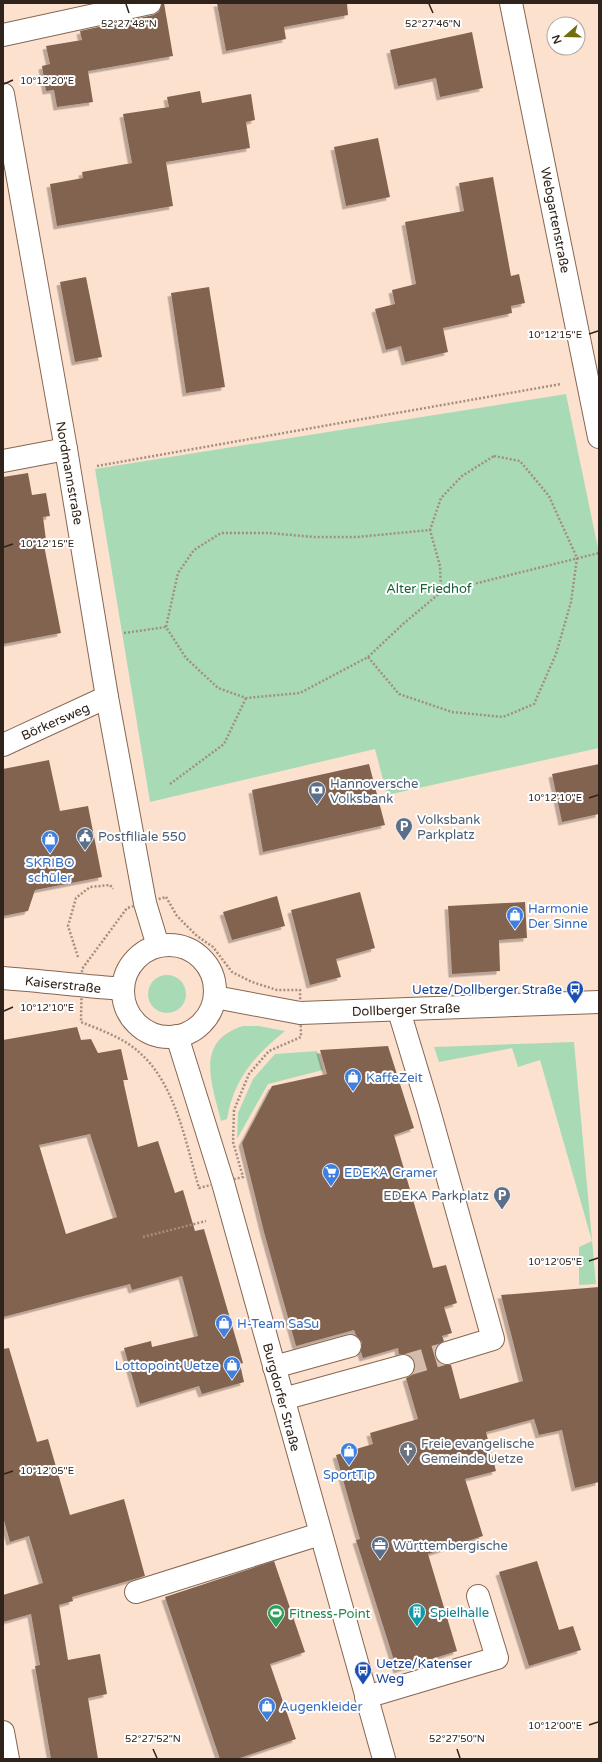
<svg xmlns="http://www.w3.org/2000/svg" width="602" height="1762" viewBox="0 0 602 1762" font-family="'Varela Round',sans-serif">
<style>
.green{fill:#a8dbb5}
.building{fill:#826450;fill-rule:evenodd;filter:url(#shadow)}
.lines{fill:none;stroke-linecap:round;stroke-linejoin:round}
.minor-tunnel{stroke:#d4bbab;stroke-width:22;stroke-dasharray:22 11;stroke-linecap:butt}
.minor-casing{stroke:#856753;stroke-width:24}
.major-casing{stroke:#856753;stroke-width:24}
.path{stroke:#a38e80;stroke-width:2.5;stroke-dasharray:2 2;stroke-linecap:butt}
.minor{stroke:#fff;stroke-width:22}
.major{stroke:#fff;stroke-width:22}
.ticks{fill:none;stroke:#30231b;stroke-width:1.5}
.labels{text-anchor:middle;stroke-width:4;stroke-linejoin:round;paint-order:stroke}
.street-label{font-size:13px;fill:#30231b;stroke:#fff}
.park-label{font-size:13px;fill:#126335;stroke:#fff}
.service-label{font-size:13px;fill:#4e5e75;stroke:#fff;text-anchor:start}
.shop-label{font-size:13px;fill:#366cbe;stroke:#fff;text-anchor:start}
.transit-label{font-size:13px;fill:#164399;stroke:#fff;text-anchor:end}
.worship-label{font-size:13px;fill:#5b616d;stroke:#fff;text-anchor:start}
.culture-label{font-size:13px;fill:#0d838f;stroke:#fff;text-anchor:start}
.leisure-label{font-size:13px;fill:#27864d;stroke:#fff;text-anchor:start}
.ticks-label{font-size:10px;text-anchor:middle;fill:#30231b;stroke:#fff;stroke-width:4;stroke-linejoin:round;paint-order:stroke}
</style>
<defs>
<filter id="shadow"><feDropShadow dx="-3.5" dy="3.5" stdDeviation="0" flood-color="#0004"/></filter>
</defs>
<rect width="100%" height="100%" fill="#fde1cf"/>
<!-- green -->
<g class="green">
<path d="M566 394 599 553V748L387 795 375 749 150 802 95 469Z"/>
<circle cx="167" cy="994" r="19"/>
<path d="M243 1026H259L285 1031C254 1056 234 1079 227 1119L221 1121C212 1084 194 1041 243 1026Z"/>
<path d="M574 1042 596 1284 579 1285V1247L592 1241 540 1060 518 1067 512 1048 439 1062 434 1047Z"/>
<path d="M317 1051 323 1070 268 1084 237 1139 238 1113 253 1079 275 1054Z"/>
</g>
<!-- building -->
<g class="building">
<path d="M162 3H164L173 56 88 71 93 102 57 107 54 90 46 91 42 66 50 64 46 46 82 40 80 31 153 15 159 12Z"/>
<path d="M217 3H347L348 15 284 27 286 39 226 51Z"/>
<path d="M472 32 483 88 440 97 436 78 398 86 390 50Z"/>
<path d="M200 91 202 103 251 94 255 120 246 122 250 148 166 162 173 206 57 226 50 184 83 178 82 172 132 163 123 114 169 107 167 97Z"/>
<path d="M378 138 390 197 346 206 334 147Z"/>
<path d="M493 177 511 276 519 274 525 303 511 306 512 313 443 328 448 352 405 362 401 346 386 350 375 309 395 304 392 290 416 284 405 222 464 211 459 183Z"/>
<path d="M86 277 102 357 75 362 60 282Z"/>
<path d="M209 287 225 387 186 393 171 293Z"/>
<path d="M28 473 32 495 46 493 50 516 43 517 46 540H43L61 633 3 644V477Z"/>
<path d="M49 760 60 811 88 806 102 877 35 890 28 911 3 916V769Z"/>
<path d="M369 764 385 825 263 852 252 790Z"/>
<path d="M599 764V814L562 822 552 774Z"/>
<path d="M360 892 375 948 336 959 341 977 310 985 291 910Z"/>
<path d="M277 896 285 926 232 940 223 912Z"/>
<path d="M525 902 527 938 499 940 500 971 452 974 448 906Z"/>
<path d="M77 1027 81 1040 91 1039 98 1053 121 1049 128 1080H123L138 1147 158 1141 175 1193 183 1190 195 1231 204 1229 243 1363 240 1364 244 1382 202 1394 199 1386 140 1404 124 1348 151 1341 152 1347 198 1336 182 1276 132 1290 130 1284 3 1317V1040ZM90 1134 117 1217 66 1234 39 1145Z"/>
<path d="M388 1046 414 1128 394 1135 433 1268 446 1265 457 1303 444 1307 452 1333 442 1336 444 1341 438 1345 435 1350V1356L439 1362 445 1365H451L460 1399 523 1381 501 1295 599 1287V1482L575 1488 562 1430 539 1435 534 1419 486 1432 496 1471 465 1479 483 1536 428 1554 457 1651 397 1670 356 1540 360 1539 336 1455 373 1444 370 1433 418 1419 406 1378 412 1375 415 1370V1362L412 1357 407 1354H399L398 1348 363 1358 361 1352 362 1342 356 1335 354 1330 296 1346 264 1232 242 1143 272 1086 327 1074 320 1050Z"/>
<path d="M9 1348 37 1442 48 1439 70 1515 124 1499 145 1576 72 1597 73 1601 59 1605 68 1660 100 1654 107 1694 88 1698 98 1759H51L35 1666 40 1665 31 1614 3 1622V1595L43 1583 29 1536 10 1542 3 1517V1349Z"/>
<path d="M274 1561 305 1652 270 1664 296 1739 237 1759H220L165 1597Z"/>
<path d="M537 1561 559 1630 573 1626 581 1650 529 1666 499 1572Z"/>
</g>
<g class="lines">
<!-- minor-tunnel -->
<path class="minor-tunnel" d="M403 1366 447 1353"/>
<!-- minor casing -->
<g class="minor-casing">
<g id="minor">
<path d="M511 3 599 437"/>
<path d="M3 35 150 3"/>
<path d="M3 94 66 449 107 697 145 903 158 946"/>
<path d="M3 461 66 449"/>
<path d="M3 745 107 697"/>
<path d="M3 978C43 981 83 986 123 989"/>
<path d="M399 1011 428 1107 493 1339 447 1353"/>
<path d="M274 1367 350 1346"/>
<path d="M283 1399 403 1366"/>
<path d="M136 1592 320 1534"/>
<path d="M366 1697 497 1658 478 1596"/>
<path d="M3 1732 8 1759"/>
</g>
</g>
<!-- major casing -->
<g class="major-casing">
<g id="major">
<circle cx="169" cy="991" r="46"/>
<path d="M215 997 300 1013 599 1002"/>
<path d="M177 1036 223 1183 384 1759"/>
</g>
</g>
<!-- path -->
<g class="path">
<path d="M494 456 520 461 549 496 577 558 571 602 556 654 534 704 503 717 452 712 399 694 368 657 300 693 246 698 218 688 186 658 166 627 178 573 194 550 221 533H269L314 537H357L430 530 441 498 462 476Z"/>
<path d="M97 466 561 384"/>
<path d="M441 592 599 553"/>
<path d="M124 633 166 627"/>
<path d="M368 657 403 624 441 592 440 566 430 530"/>
<path d="M170 784 224 744 246 698"/>
<path d="M166 897 177 916 197 936 213 947 232 972 252 982 277 990H300L301 1037 269 1051 249 1074 234 1110 233 1142 243 1177 199 1188C186 1144 176 1085 140 1053 124 1038 101 1030 81 1022L82 969 127 908Z"/>
<path d="M78 957 68 926 76 898 90 887 110 885 113 889"/>
<path d="M143 1237 206 1221"/>
</g>
<!-- minor -->
<use href="#minor" class="minor"/>
<!-- major -->
<use href="#major" class="major"/>
</g>
<!-- ticks -->
<path class="ticks" d="M126 4 129 13M429 4 433 13M4 84 13 80M589 334 598 331M4 547 13 544M589 798 598 795M4 1011 13 1007M589 1261 598 1258M4 1474 13 1471M589 1725 598 1722M153 1749 157 1758M457 1749 460 1758"/>
<!-- icons -->
<defs>
<g id="bank-pin" transform="scale(0.9)"><path d="M0 17L-7.5 6A9.5 9.5 0 1 1 7.5 6Z" fill="#5c6f8a" stroke="#fff"/><path d="M-6-4H6V4H-6ZM0-2.3a2.3 2.3 0 1 0 0 4.6a2.3 2.3 0 1 0 0-4.6Z" fill="#fff"/></g>
<g id="parking-pin" transform="scale(0.9)"><path d="M0 17L-7.5 6A9.5 9.5 0 1 1 7.5 6Z" fill="#5c6f8a" stroke="#fff"/><path d="M-3.5-5.5H1a3.5 3.5 0 0 1 0 7H-1V5.5H-3.5ZM-1-3.4V-.6H.8a1.4 1.4 0 0 0 0-2.8Z" fill="#fff"/></g>
<g id="civic-pin" transform="scale(0.9)"><path d="M0 17L-7.5 6A9.5 9.5 0 1 1 7.5 6Z" fill="#5c6f8a" stroke="#fff"/><path d="M-.6-6.5H3V-4.5H.6V-3L4-1V1h2V6H-6V1h2V-1L-.6-3ZM-1.2 2.5V6h2.4V2.5Z" fill="#fff"/></g>
<g id="shop-pin" transform="scale(0.9)"><path d="M0 17L-7.5 6A9.5 9.5 0 1 1 7.5 6Z" fill="#3f7fe0" stroke="#fff"/><path d="M-5-2.5h2.3a2.7 3.5 0 0 1 5.4 0H5L5.5 6h-11ZM-1.5-2.5h3a1.5 2.3 0 0 0-3 0Z" fill="#fff"/></g>
<g id="bus-pin" transform="scale(0.9)"><path d="M0 17L-7.5 6A9.5 9.5 0 1 1 7.5 6Z" fill="#1a4fb4" stroke="#fff"/><path d="M-5-6H5V4H4V6H2V4H-2V6H-4V4H-5ZM-3.5-4V0h7V-4ZM-3.5 1.2v1.5H-2V1.2ZM2 1.2v1.5H3.5V1.2Z" fill="#fff"/></g>
<g id="supermarket-pin" transform="scale(0.9)"><path d="M0 17L-7.5 6A9.5 9.5 0 1 1 7.5 6Z" fill="#3f7fe0" stroke="#fff"/><path d="M-6-5.5h2.5l.6 2H6L4.5 2H-2.5L-4.4-4H-6ZM-1.5 3.2a1.3 1.3 0 1 0 .1 0ZM3 3.2a1.3 1.3 0 1 0 .1 0Z" fill="#fff"/></g>
<g id="church-pin" transform="scale(0.9)"><path d="M0 17L-7.5 6A9.5 9.5 0 1 1 7.5 6Z" fill="#6b7280" stroke="#fff"/><path d="M-1.2-6h2.4v3.5h3.3v2.4h-3.3V6h-2.4V-.1h-3.3v-2.4h3.3Z" fill="#fff"/></g>
<g id="office-pin" transform="scale(0.9)"><path d="M0 17L-7.5 6A9.5 9.5 0 1 1 7.5 6Z" fill="#5c6f8a" stroke="#fff"/><path d="M-6-3h4V-5.5h4V-3h4V5H-6ZM-1-4.5V-3h2v-1.5ZM-6 0V1H6V0Z" fill="#fff"/></g>
<g id="building-pin" transform="scale(0.9)"><path d="M0 17L-7.5 6A9.5 9.5 0 1 1 7.5 6Z" fill="#0f9aa8" stroke="#fff"/><path d="M-4-6H4V6H1V3H-1V6H-4ZM-2.5-4.3h1.7v1.8h-1.7ZM.8-4.3h1.7v1.8H.8ZM-2.5-1h1.7V.8h-1.7ZM.8-1h1.7V.8H.8Z" fill="#fff"/></g>
<g id="stadium-pin" transform="scale(0.9)"><path d="M0 17L-7.5 6A9.5 9.5 0 1 1 7.5 6Z" fill="#2e9e5b" stroke="#fff"/><path d="M0-5a6.5 5 0 1 0 0 10a6.5 5 0 1 0 0-10ZM-3.5-1.8h7v3.6h-7Z" fill="#fff"/></g>
</defs>
<g fill-rule="evenodd">
<use href="#bank-pin" x="317" y="790"/>
<use href="#parking-pin" x="404" y="826"/>
<use href="#civic-pin" x="85" y="836"/>
<use href="#shop-pin" x="50" y="839"/>
<use href="#shop-pin" x="515" y="915"/>
<use href="#bus-pin" x="575" y="989"/>
<use href="#shop-pin" x="353" y="1077"/>
<use href="#supermarket-pin" x="331" y="1172"/>
<use href="#parking-pin" x="502" y="1195"/>
<use href="#shop-pin" x="224" y="1323"/>
<use href="#shop-pin" x="232" y="1365"/>
<use href="#church-pin" x="408" y="1450"/>
<use href="#shop-pin" x="349" y="1451"/>
<use href="#office-pin" x="380" y="1545"/>
<use href="#building-pin" x="417" y="1612"/>
<use href="#stadium-pin" x="276" y="1613"/>
<use href="#bus-pin" x="363" y="1670"/>
<use href="#shop-pin" x="267" y="1706"/>
</g>
<g class="labels">
<!-- street labels -->
<g class="street-label">
<text transform="translate(556 220) rotate(79)" y="5">Webgartenstraße</text>
<text transform="translate(70 473) rotate(80)" y="5">Nordmannstraße</text>
<text transform="translate(55 721) rotate(-24)" y="5">Börkersweg</text>
<text transform="translate(63 984) rotate(6)" y="5">Kaiserstraße</text>
<text transform="translate(406 1009) rotate(-2)" y="5">Dollberger Straße</text>
<text transform="translate(282 1397) rotate(75)" y="5">Burgdorfer Straße</text>
</g>
<!-- park labels -->
<g class="park-label">
<text x="429" y="593">Alter Friedhof</text>
</g>
<!-- service labels -->
<g class="service-label">
<text x="330" y="788">Hannoversche<tspan x="330" dy="15">Volksbank</tspan></text>
<text x="417" y="824">Volksbank<tspan x="417" dy="15">Parkplatz</tspan></text>
<text x="98" y="841">Postfiliale 550</text>
<text x="489" y="1200" text-anchor="end">EDEKA Parkplatz</text>
<text x="393" y="1550">Württembergische</text>
</g>
<!-- shop labels -->
<g class="shop-label">
<text x="50" y="867" text-anchor="middle">SKRIBO<tspan x="50" dy="15">schüler</tspan></text>
<text x="528" y="913">Harmonie<tspan x="528" dy="15">Der Sinne</tspan></text>
<text x="366" y="1082">KaffeZeit</text>
<text x="344" y="1177">EDEKA Cramer</text>
<text x="237" y="1328">H-Team SaSu</text>
<text x="219" y="1370" text-anchor="end">Lottopoint Uetze</text>
<text x="349" y="1479" text-anchor="middle">SportTip</text>
<text x="280" y="1711">Augenkleider</text>
</g>
<!-- transit labels -->
<g class="transit-label">
<text x="562" y="994">Uetze/Dollberger Straße</text>
<text x="376" y="1668" text-anchor="start">Uetze/Katenser<tspan x="376" dy="15">Weg</tspan></text>
</g>
<!-- worship labels -->
<g class="worship-label">
<text x="421" y="1448">Freie evangelische<tspan x="421" dy="15">Gemeinde Uetze</tspan></text>
</g>
<!-- culture labels -->
<g class="culture-label">
<text x="430" y="1617">Spielhalle</text>
</g>
<!-- leisure labels -->
<g class="leisure-label">
<text x="289" y="1618">Fitness-Point</text>
</g>
</g>
<g class="ticks-label">
<text x="129" y="27">52°27'48"N</text>
<text x="433" y="27">52°27'46"N</text>
<text x="47" y="84">10°12'20"E</text>
<text x="555" y="338">10°12'15"E</text>
<text x="47" y="547">10°12'15"E</text>
<text x="555" y="801">10°12'10"E</text>
<text x="47" y="1011">10°12'10"E</text>
<text x="555" y="1265">10°12'05"E</text>
<text x="47" y="1474">10°12'05"E</text>
<text x="555" y="1729">10°12'00"E</text>
<text x="153" y="1742">52°27'52"N</text>
<text x="457" y="1742">52°27'50"N</text>
</g>
<!-- border -->
<rect width="602" height="1762" fill="none" stroke="#30231b" stroke-width="8"/>
<!-- north arrow -->
<g transform="translate(566 36) rotate(250)"><circle r="19" fill="#ffffff" stroke="#aca7a4"/>
<path d="M0-3L7 15L0 10L-7 15Z" fill="#706d0d"/>
<text y="-6" font-size="11" font-weight="bold" text-anchor="middle" fill="#30231b">N</text>
</g>
</svg>
